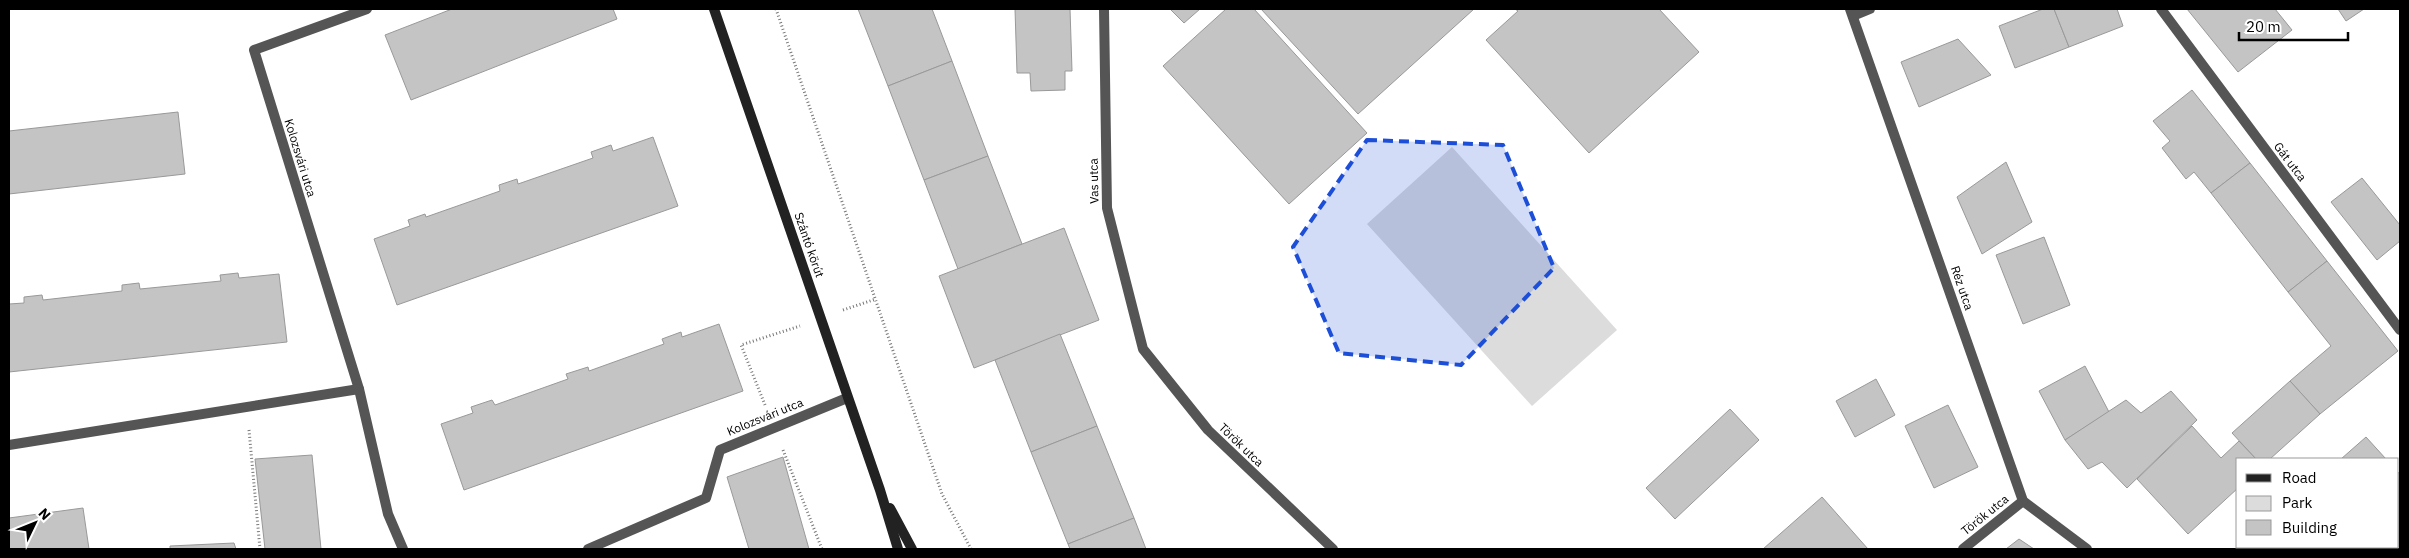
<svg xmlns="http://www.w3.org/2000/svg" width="2409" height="558" viewBox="0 0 2409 558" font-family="'IBM Plex Sans',sans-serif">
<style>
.green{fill:#dcdcdc}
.building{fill:#c4c4c4;stroke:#999}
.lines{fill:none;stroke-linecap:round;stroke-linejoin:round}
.path{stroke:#777;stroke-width:3;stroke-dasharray:1 2.5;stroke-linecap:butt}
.street{stroke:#555;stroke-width:10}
.secondary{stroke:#222;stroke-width:10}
.marked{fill:#1d4ed8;fill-opacity:0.2;stroke:#1d4ed8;stroke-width:4;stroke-dasharray:10 6;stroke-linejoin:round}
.labels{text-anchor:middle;stroke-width:4;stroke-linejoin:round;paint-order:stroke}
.street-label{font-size:12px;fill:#000;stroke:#fff}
</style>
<rect width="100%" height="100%" fill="#fff"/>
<!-- green -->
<path class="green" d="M1452 147 1617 330 1532 406 1367 224Z"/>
<!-- building -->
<g class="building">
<path d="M452 9H613L617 19 411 100 385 35Z"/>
<path d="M858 9H932L952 61 888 86Z"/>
<path d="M1015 9H1070L1072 71H1065V90L1031 91 1030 73H1017Z"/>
<path d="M1170 9H1200L1184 23Z"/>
<path d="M1226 9H1254L1367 133 1289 204 1163 66Z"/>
<path d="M1261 9H1474L1358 114Z"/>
<path d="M1515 9H1659L1699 52 1589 153 1486 40 1518 11Z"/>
<path d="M2043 9H2054L2069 47 2015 68 1999 26Z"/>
<path d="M2054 9H2117L2123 26 2069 47Z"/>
<path d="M2187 9H2275L2292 30 2238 72Z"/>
<path d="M2338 9H2364L2346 21Z"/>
<path d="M1958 39 1991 75 1919 107 1901 62Z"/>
<path d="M952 61 988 156 924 180 888 86Z"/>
<path d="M2192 90 2250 163 2211 193 2194 172 2186 179 2162 148 2170 141 2153 121Z"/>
<path d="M178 112 185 174 9 194V131Z"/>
<path d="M653 137 678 206 397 305 374 239 410 226 408 220 425 214 426 217 500 191 499 185 517 179 518 184 593 158 591 152 611 145 613 151Z"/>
<path d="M988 156 1022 244 958 269 924 180Z"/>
<path d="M2006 162 2032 222 1982 254 1957 197Z"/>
<path d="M2250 163 2327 261 2288 292 2211 193Z"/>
<path d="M2362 178 2400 225V241L2377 260 2331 202Z"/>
<path d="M1064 228 1099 320 974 368 939 276Z"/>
<path d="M2044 237 2070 305 2023 324 1996 255Z"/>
<path d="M2327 261 2398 351 2320 414 2290 381 2331 346 2288 292Z"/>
<path d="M238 273 239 278 279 274 287 342 9 372V304L24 303V297L42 295 43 300 122 291V285L139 283 140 289 221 281 220 275Z"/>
<path d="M719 324 743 391 464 490 441 424 473 413 471 407 492 400 495 405 568 379 566 374 588 367 589 371 664 344 662 339 681 332 682 337Z"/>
<path d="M1060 334 1097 426 1031 452 995 360Z"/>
<path d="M2085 366 2109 412 2065 440 2039 391Z"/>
<path d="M1876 379 1895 415 1855 437 1836 401Z"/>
<path d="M2290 381 2320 414 2270 459H2256L2232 433Z"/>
<path d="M2171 391 2197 420 2127 488 2102 462 2088 469 2065 440 2126 400 2141 413Z"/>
<path d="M1948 405 1978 467 1934 488 1905 426Z"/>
<path d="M1730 409 1759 440 1675 519 1646 488Z"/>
<path d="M1097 426 1134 518 1068 544 1031 452Z"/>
<path d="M2192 426 2221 458 2239 441 2256 459H2238V488L2188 534 2137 479Z"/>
<path d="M2366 437 2386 459H2341Z"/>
<path d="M312 455 321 549H265L255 459Z"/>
<path d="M783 457 809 549H749L727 477Z"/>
<path d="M2398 472 2400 475V549H2242L2245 547H2398Z"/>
<path d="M1822 497 1868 549H1763Z"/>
<path d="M83 508 89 549H9V518Z"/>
<path d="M1134 518 1146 549H1070L1068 544Z"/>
<path d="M2019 539 2034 549H2006Z"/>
<path d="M234 543 236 549H170V546Z"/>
</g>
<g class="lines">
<!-- path -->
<g class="path">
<path d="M776 9 942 494 971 549"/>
<path d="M843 310 876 299"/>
<path d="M765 405 741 345 800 326"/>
<path d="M249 430 260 549"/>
<path d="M783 450 822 549"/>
</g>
<!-- street -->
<g class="street">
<path d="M367 9 254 50 359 389 388 514 403 549"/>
<path d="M1104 9 1107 208 1143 349 1208 430 1333 549"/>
<path d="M1850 9 2023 501 2087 549"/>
<path d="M2161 9 2400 330"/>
<path d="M1853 16 1870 9"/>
<path d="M9 445 359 389"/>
<path d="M588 549 706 498 720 450 847 398"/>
<path d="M1963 549 2023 501"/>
</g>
<!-- secondary -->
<g class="secondary">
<path d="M714 9 880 490 898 549"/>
<path d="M890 508 912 549"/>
</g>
</g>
<!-- marked area -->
<path class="marked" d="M1367 140 1503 145 1554 268 1461 365 1339 353 1293 247Z"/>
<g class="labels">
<!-- street labels -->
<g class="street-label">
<text transform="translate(300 158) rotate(73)" y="4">Kolozsvári utca</text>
<text transform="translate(2290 162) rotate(53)" y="4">Gát utca</text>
<text transform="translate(1094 181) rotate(-91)" y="4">Vas utca</text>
<text transform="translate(809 245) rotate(71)" y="4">Szántó körút</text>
<text transform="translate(1962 288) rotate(71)" y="4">Réz utca</text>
<text transform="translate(765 417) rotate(-22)" y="4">Kolozsvári utca</text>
<text transform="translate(1241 445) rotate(44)" y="4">Török utca</text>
<text transform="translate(1985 515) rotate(-39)" y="4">Török utca</text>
</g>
</g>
<!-- border -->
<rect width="2409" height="558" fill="none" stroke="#000000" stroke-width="20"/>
<!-- legend -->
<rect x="2236" y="458" width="162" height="90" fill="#ffffff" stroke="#999999"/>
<rect x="2246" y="474" width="25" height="8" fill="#222222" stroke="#999999"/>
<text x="2282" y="483" font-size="15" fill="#000000">Road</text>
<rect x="2246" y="496" width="25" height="15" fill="#dcdcdc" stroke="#999999"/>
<text x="2282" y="508" font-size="15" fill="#000000">Park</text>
<rect x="2246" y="520" width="25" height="15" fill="#c4c4c4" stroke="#999999"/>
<text x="2282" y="533" font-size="15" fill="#000000">Building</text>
<!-- north arrow -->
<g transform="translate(35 523) rotate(47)" stroke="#ffffff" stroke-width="4" paint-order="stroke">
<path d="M0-4L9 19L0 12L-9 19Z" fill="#000000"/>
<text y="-8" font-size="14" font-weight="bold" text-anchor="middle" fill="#000000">N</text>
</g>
<!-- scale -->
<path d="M2239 32v8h109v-8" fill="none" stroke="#000000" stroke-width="2.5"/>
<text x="2246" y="32" font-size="15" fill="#000000" stroke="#ffffff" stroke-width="4" paint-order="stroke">20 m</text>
</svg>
